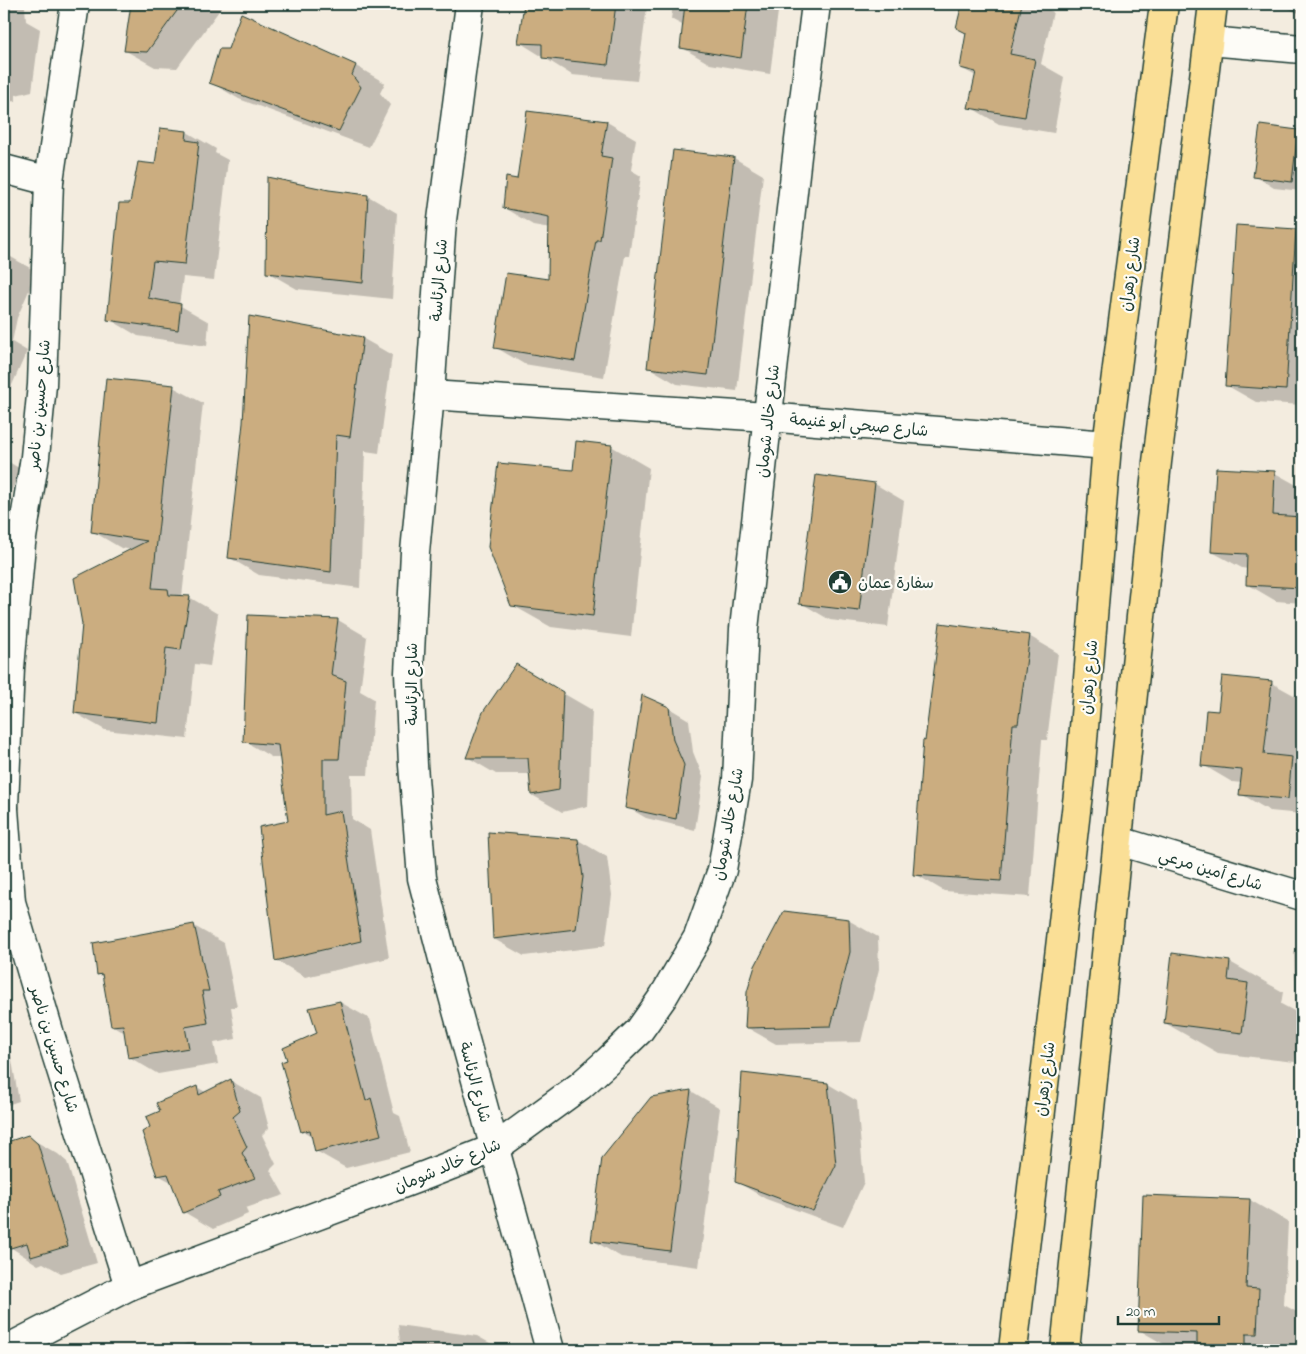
<svg xmlns="http://www.w3.org/2000/svg" width="1306" height="1354" viewBox="0 0 1306 1354" font-family="'Indie Flower','Playpen Sans Arabic',sans-serif">
<style>
.shadow{fill:#0003}
.building{fill:#cbad80;stroke:#1f3d34}
.lines{fill:none;stroke-linecap:round;stroke-linejoin:round}
.minor-casing{stroke:#1f3d34;stroke-width:31}
.major-casing{stroke:#1f3d34;stroke-width:31}
.minor{stroke:#fdfcf7;stroke-width:28}
.major{stroke:#fadf96;stroke-width:28}
.labels{text-anchor:middle;stroke-width:4.5;stroke-linejoin:round;paint-order:stroke}
.street-label{font-size:16px;fill:#1f3d34;stroke:#fdfcf7}
.poi-label{font-size:16px;fill:#1f3d34;stroke:#fdfcf7;text-anchor:start}
</style>
<rect width="100%" height="100%" fill="#f3ecdf"/>
<filter id="ink" filterUnits="userSpaceOnUse"><feTurbulence type="fractalNoise" baseFrequency=".02" numOctaves="2"/><feDisplacementMap in="SourceGraphic" scale="10" xChannelSelector="R" yChannelSelector="G"/><feConvolveMatrix kernelMatrix="1 2 1 2 8 2 1 2 1" color-interpolation-filters="sRGB"/></filter>
<g filter="url(#ink)">
<!-- shadow -->
<g class="shadow">
<path d="M4 4H21L25 6 26 21 40 29 32 91 16 95V101L4 102Z"/>
<path d="M132 4H224L177 68 155 67 126 51Z"/>
<path d="M525 4H641L647 7 637 81 572 75 519 42Z"/>
<path d="M673 4H779L770 74 710 64 681 47 684 26 671 19Z"/>
<path d="M964 4H1039L1053 12 1041 64 1064 77 1054 133 999 124 970 107 976 76 961 68 967 33 958 27Z"/>
<path d="M1280 4H1302V13L1295 12Z"/>
<path d="M241 15 356 66 385 83 380 93 390 105 369 147 239 99 210 82 229 50Z"/>
<path d="M528 112 607 122 636 139 631 170 641 176 629 256H625L604 377 524 364 495 347 549 281 550 228 533 225 504 208 518 181Z"/>
<path d="M1298 131 1302 134V191L1274 188 1255 176Z"/>
<path d="M187 132 216 149 215 153 228 160 214 280 183 277 179 305 209 322 207 346 138 336 109 319 131 205 156 166Z"/>
<path d="M674 151 734 158 763 175 737 391 677 384 648 367Z"/>
<path d="M368 196 397 213 392 299 297 289 267 272Z"/>
<path d="M1296 231 1302 234V405L1256 402 1226 385Z"/>
<path d="M4 253 37 272 17 318 12 342 27 351 9 392 4 389Z"/>
<path d="M362 338 392 355 379 453 365 451 360 588 259 575 230 558Z"/>
<path d="M173 387 203 403 182 597H189L218 614 210 666 195 664 187 739 105 730 75 713 133 550 121 548 92 531Z"/>
<path d="M611 446 649 468 631 637 551 627 512 605 574 472Z"/>
<path d="M4 459 22 470 4 504Z"/>
<path d="M1217 469 1275 473 1302 488V603L1276 601 1247 584 1248 569 1242 568 1212 552Z"/>
<path d="M817 477 875 484 904 501 888 627 830 620 801 603Z"/>
<path d="M338 620 367 637 360 691 374 699 368 775H351L352 819 370 830 389 958 305 977 276 960 289 822 281 758H273L244 741Z"/>
<path d="M1029 636 1058 653 1047 740H1042L1030 897 944 891 915 874Z"/>
<path d="M516 666 592 710 588 806 562 812 532 795 530 774H496L467 757Z"/>
<path d="M1272 683 1301 699 1294 759 1302 764V814L1270 811 1241 794 1242 783 1232 782 1203 765 1219 713Z"/>
<path d="M669 708 689 720 693 752 703 777 695 830 646 818 627 807Z"/>
<path d="M578 840 607 857 612 895 605 946 524 956 494 939Z"/>
<path d="M848 920 878 937 879 969 861 1042 776 1044 746 1027Z"/>
<path d="M194 926 224 943 237 1007H231L236 1039 214 1043 218 1064 158 1074 129 1057 125 1033 112 1025 104 978 98 974Z"/>
<path d="M1294 952 1302 954V1057L1296 1053 1295 1062 1218 1053 1165 1023 1173 955 1230 962 1283 992 1281 1004 1296 1012Z"/>
<path d="M340 1002 370 1019 394 1113 400 1116 410 1152 346 1168 316 1151 313 1137 303 1131 318 1034Z"/>
<path d="M4 1014 19 1101 4 1106Z"/>
<path d="M231 1081 261 1098 269 1128 262 1135 276 1164 270 1170 284 1195 246 1208 248 1214 213 1229 184 1212 173 1183 158 1175 152 1127 161 1112 197 1087 207 1093Z"/>
<path d="M828 1084 857 1101 864 1182 843 1227 766 1199 737 1182Z"/>
<path d="M691 1091 720 1108 699 1267 621 1257 592 1240Z"/>
<path d="M28 1137 58 1154 67 1162 97 1263 61 1273 43 1263 38 1265 4 1243V1144Z"/>
<path d="M1250 1200 1288 1222 1284 1305 1297 1312 1295 1350H1174L1139 1330Z"/>
<path d="M398 1325 477 1336 497 1347V1350H401Z"/>
<path d="M187 1343H227L240 1350H172Z"/>
</g>
<!-- building -->
<g class="building">
<path d="M131 4H182L147 52 124 51Z"/>
<path d="M524 4H616L608 65 542 58V44L518 43Z"/>
<path d="M685 4H748L741 58 680 48Z"/>
<path d="M962 4H1022L1010 54 1035 59 1025 117 968 108 976 72 960 68 966 33 956 28Z"/>
<path d="M241 13 356 65 352 75 361 87 339 131 209 83 219 49H228Z"/>
<path d="M527 111 607 121 601 156 612 158 600 240H596L575 361 494 348 506 273 548 279 549 217 503 208 506 177 517 179Z"/>
<path d="M1260 125 1298 130 1292 182 1253 177Z"/>
<path d="M160 128 187 131 186 140 199 142 185 264 153 261 148 298 181 304 178 330 107 320 119 203H130L138 162 155 164Z"/>
<path d="M673 150 734 157 708 375 647 368Z"/>
<path d="M267 177 329 190 368 195 363 283 266 273Z"/>
<path d="M1236 225 1296 229 1286 390 1225 386Z"/>
<path d="M249 316 363 337 350 437 336 435 331 572 228 558 243 423Z"/>
<path d="M106 378 174 385 152 588 168 589 169 595 190 596 181 650 166 648 158 723 74 713 82 624 74 578 147 541 91 532Z"/>
<path d="M576 441 612 445 593 616 511 606 488 547 498 463 573 470Z"/>
<path d="M1216 468 1275 471 1273 515 1302 517V588L1246 585 1247 554 1211 552Z"/>
<path d="M816 475 875 483 859 611 799 604Z"/>
<path d="M248 615 338 619 331 675 346 681 339 759H323V815L341 811 361 941 275 961 259 827 288 821 278 745 243 742Z"/>
<path d="M940 623 1030 635 1018 724H1013L1001 881 913 875 923 740 925 741Z"/>
<path d="M516 664 563 692 559 790 531 795 528 758H466L483 712Z"/>
<path d="M1222 676 1272 681 1264 754 1292 757 1288 799 1239 795 1242 770 1201 766 1206 710 1218 711Z"/>
<path d="M642 695 669 707 673 740 684 765 676 819 625 808Z"/>
<path d="M488 832 578 839 583 877 576 929 493 939Z"/>
<path d="M784 911 849 919 850 952 831 1026 745 1028 747 992 755 966Z"/>
<path d="M194 924 209 991H202L208 1023 185 1027 189 1048 128 1058 123 1025 111 1026 102 974 97 975 93 943Z"/>
<path d="M1172 953 1230 961 1228 980 1248 983 1242 1033 1164 1023Z"/>
<path d="M340 1001 366 1101 371 1098 381 1135 315 1152 310 1130 301 1132 281 1062 287 1060 283 1048 317 1033 309 1008Z"/>
<path d="M742 1073 828 1083 836 1165 813 1211 735 1182Z"/>
<path d="M231 1079 240 1111 233 1117 247 1147 242 1153 255 1178 218 1192 220 1197 183 1213 168 1174 157 1176 142 1132 150 1127 146 1117 160 1111 156 1103 197 1086 199 1095Z"/>
<path d="M691 1090 670 1251 591 1241 602 1158 651 1097Z"/>
<path d="M28 1135 38 1144 68 1246 31 1257 27 1243 4 1250V1143Z"/>
<path d="M1143 1195 1250 1199 1246 1288 1259 1289 1257 1334H1246V1346L1197 1344V1333L1138 1331Z"/>
</g>
<g class="lines">
<!-- minor casing -->
<g class="minor-casing">
<g id="minor">
<path d="M470 4 442 220 430 395 415 552 409 673 413 765 422 878 444 963 550 1350"/>
<path d="M1209 41 1302 49"/>
<path d="M4 169 49 181"/>
<path d="M430 395 767 417 1107 445"/>
<path d="M4 806 10 668 21 544 35 457 42 385 49 181 75 4"/>
<path d="M4 809 11 902 51 1038 129 1286"/>
<path d="M1119 841 1302 896"/>
<path d="M5 1350 129 1286 426 1175 495 1148 580 1086 608 1061 639 1031 663 997 698 937 722 870 737 780 744 629 797 156 816 4"/>
</g>
</g>
<!-- major casing -->
<g class="major-casing">
<g id="major">
<path d="M1013 1350 1080 777 1107 445 1164 4"/>
<path d="M1065 1350 1157 462 1213 4"/>
</g>
</g>
<!-- minor -->
<use href="#minor" class="minor"/>
<!-- major -->
<use href="#major" class="major"/>
</g>
</g>
<!-- icons -->
<defs>
<g id="civic-disc" transform="scale(1.25)"><circle r="9.5" fill="#1f3d34" stroke="#fdfcf7"/><path d="M-.6-6.5H3V-4.5H.6V-3L4-1V1h2V6H-6V1h2V-1L-.6-3ZM-1.2 2.5V6h2.4V2.5Z" fill="#fff"/></g>
</defs>
<g fill-rule="evenodd">
<use href="#civic-disc" x="840" y="582"/>
</g>
<g class="labels">
<!-- street labels -->
<g class="street-label">
<text transform="translate(1129 274) rotate(-83)" y="6">شارع زهران</text>
<text transform="translate(438 280) rotate(-86)" y="6">شارع الرئاسة</text>
<text transform="translate(38 405) rotate(-85)" y="6">شارع حسين بن ناصر</text>
<text transform="translate(767 421) rotate(-84)" y="6">شارع خالد شومان</text>
<text transform="translate(859 424) rotate(5)" y="6">شارع صبحي أبو غنيمة</text>
<text transform="translate(1088 677) rotate(-85)" y="6">شارع زهران</text>
<text transform="translate(411 684) rotate(-90)" y="6">شارع الرئاسة</text>
<text transform="translate(727 824) rotate(-80)" y="6">شارع خالد شومان</text>
<text transform="translate(1211 869) rotate(17)" y="6">شارع أمين مرعي</text>
<text transform="translate(55 1049) rotate(73)" y="6">شارع حسين بن ناصر</text>
<text transform="translate(1044 1079) rotate(-83)" y="6">شارع زهران</text>
<text transform="translate(476 1082) rotate(75)" y="6">شارع الرئاسة</text>
<text transform="translate(447 1165) rotate(-23)" y="6">شارع خالد شومان</text>
</g>
<!-- poi labels -->
<g class="poi-label">
<text x="858" y="588">سفارة عمان</text>
</g>
</g>
<!-- margin -->
<rect width="1306" height="1354" fill="none" stroke="#fdfcf7" stroke-width="20"/>
<rect x="10" y="10" width="1286" height="1334" fill="none" stroke="#1f3d34" stroke-width="2" filter="url(#ink)"/>
<!-- scale -->
<path d="M1118 1316v8h101v-8" fill="none" stroke="#1f3d34" stroke-width="2.5"/>
<text x="1126" y="1316" font-size="15" fill="#1f3d34" stroke="#fdfcf7" stroke-width="4" paint-order="stroke">20 m</text>
</svg>
